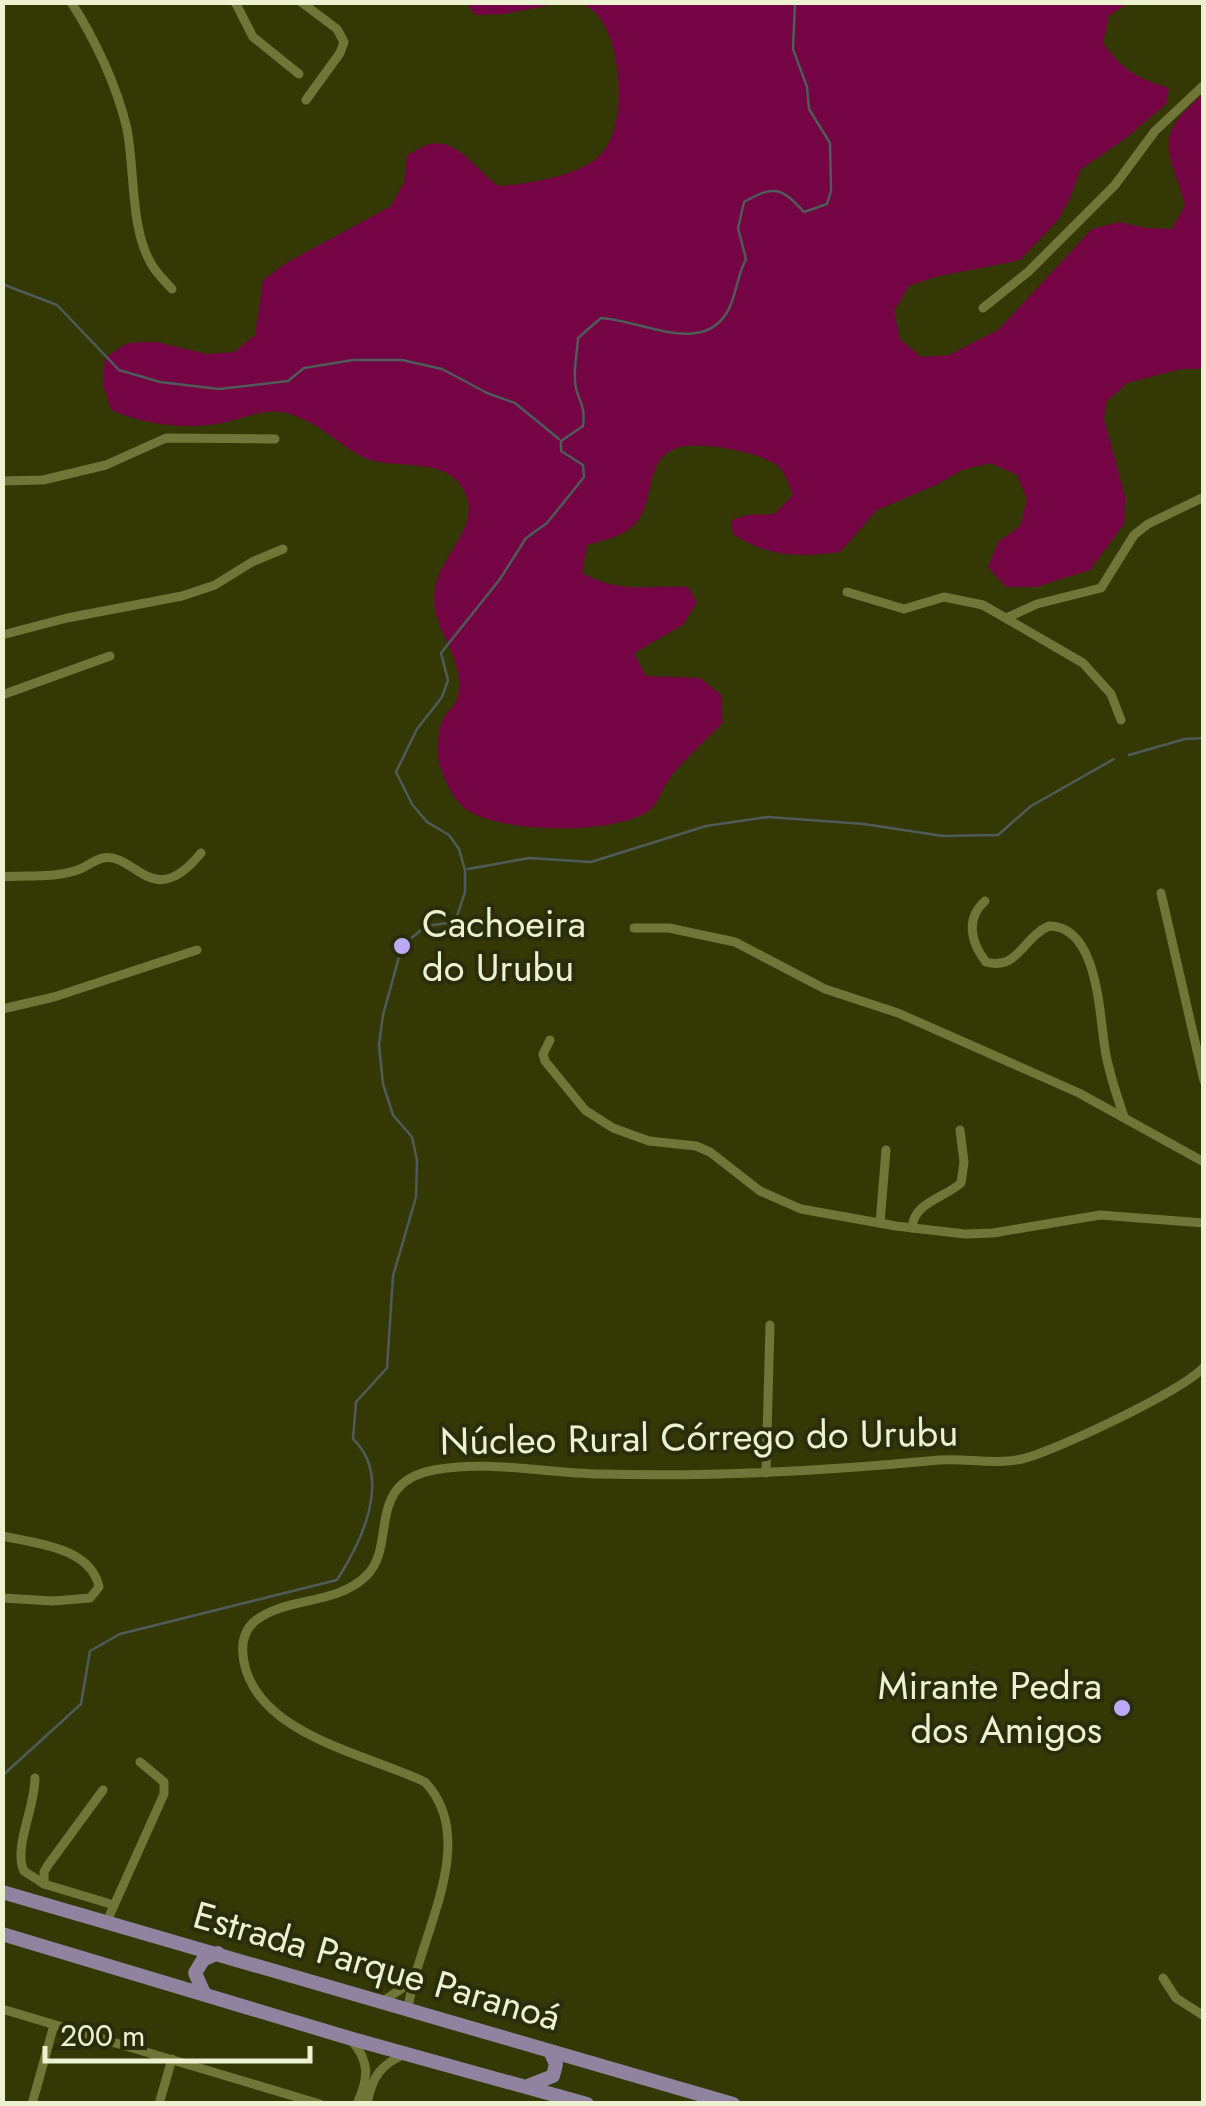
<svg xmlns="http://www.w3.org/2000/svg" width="1206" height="2106" viewBox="0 0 1206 2106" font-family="Jost,sans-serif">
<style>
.green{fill:#740443}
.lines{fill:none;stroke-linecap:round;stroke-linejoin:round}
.stream{stroke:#4e5c59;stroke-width:2.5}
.minor{stroke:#6f7637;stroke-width:9}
.primary{stroke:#8f839f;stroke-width:14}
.poi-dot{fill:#bcaaf5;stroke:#2a2d0c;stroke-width:4}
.labels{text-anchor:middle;stroke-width:8;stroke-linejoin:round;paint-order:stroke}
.poi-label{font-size:38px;fill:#ecf1d1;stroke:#2a2d0c;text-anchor:start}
.street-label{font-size:38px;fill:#ecf1d1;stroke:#2a2d0c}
</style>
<rect width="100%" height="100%" fill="#343805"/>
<!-- green -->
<g class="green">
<path d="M467 3H562L503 14 475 15Z"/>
<path d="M582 3H1128L1109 16 1103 43C1123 70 1136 78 1169 88L1166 104 1126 138 1080 170 1071 196 1058 220 1020 260 935 277 909 286 894 311 900 339 921 357 949 355 998 330 1092 229 1119 222 1145 228 1172 229 1185 205C1170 149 1150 139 1203 94V369H1181L1127 383 1106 402 1104 419 1125 497 1124 524 1090 570 1036 587H1006L988 567 998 542 1020 526 1027 500 1017 475 990 463 962 470 938 484 877 510 840 552C798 557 770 558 733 534L731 520 747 515 774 514 793 495C789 486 786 474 779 467 762 452 696 439 674 449 644 463 655 500 636 523 623 537 604 540 587 545L582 573C619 594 647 585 688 587L697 602 683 625 634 653 646 676 700 678 721 695 722 723C705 741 685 758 670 778 662 787 659 802 650 810 617 835 502 834 467 810 454 801 445 781 440 766 436 755 438 732 442 721 446 712 456 706 458 696 466 653 428 630 435 588 441 551 493 518 455 479 436 461 398 467 374 461 344 453 321 419 281 412 261 409 242 419 222 423 184 430 147 425 111 410L103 384 105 357 128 343 156 342 207 354 234 352 255 335 263 280 286 263 391 206 404 182 407 155C414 152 423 145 430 144 457 138 478 172 498 186 527 184 582 176 602 153 627 125 622 48 600 18 596 12 588 7 582 3Z"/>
</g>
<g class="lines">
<!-- stream -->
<g class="stream">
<path d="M2 284 57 305 119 370 160 382 219 389 288 381 304 368 353 360H402L442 369 487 393 515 403 559 439"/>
<path d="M1129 755 1185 739 1204 738"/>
<path d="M468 869 529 858 591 862 706 826 768 817 864 824 943 836 998 835 1031 806 1114 759"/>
<path d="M2 1776 81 1704 90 1651 120 1634 337 1580C362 1541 393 1477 353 1439L356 1402 387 1368 393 1276 416 1197 417 1160 412 1137 393 1115 383 1084 379 1045 383 1015 402 946 426 926 455 922 465 892V870L459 849 449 835 427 822 412 804 396 772 417 729 442 697 448 680 441 653 500 579 526 538 547 523 584 477 583 465 561 451V441L583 426C585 410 582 406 577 392 572 376 577 355 578 338L601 318C642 320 709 360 731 304 737 289 738 274 746 259L738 228 744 202C774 185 781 187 804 212L827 204 831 191 830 143 809 109 807 87 793 49 795 2"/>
</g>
<!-- minor -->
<g class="minor">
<path d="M71 2C95 39 117 86 127 129 135 170 130 230 152 265 157 274 165 281 172 289"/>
<path d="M235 2 253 37 299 74"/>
<path d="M301 2 337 29 344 42 340 53 306 100"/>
<path d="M983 308 1028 272 1115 185 1155 131 1204 85"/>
<path d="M2 481 43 480 106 465 166 438 275 439"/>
<path d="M847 592 904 609 944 597 983 605 1083 663 1111 694 1121 720"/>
<path d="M1006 618 1037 604 1101 588 1134 535 1148 524 1204 497"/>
<path d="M2 635 67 618 182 596 215 585 252 562 283 549"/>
<path d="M2 695 110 656"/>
<path d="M2 877C26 875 52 878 74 871 85 869 93 860 103 858 136 852 152 913 201 853"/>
<path d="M1161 893 1204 1081"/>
<path d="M985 901C965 919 971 943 986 962 1018 971 1023 937 1049 926 1100 926 1099 1020 1106 1055 1110 1076 1117 1096 1124 1117"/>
<path d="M634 928H669L735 942 825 989 898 1013 1079 1093 1204 1162"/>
<path d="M2 1009 54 997 197 950"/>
<path d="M550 1040 543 1054 545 1061 585 1110 613 1128 649 1141 696 1146 710 1152 760 1191 801 1209 896 1226 965 1234 993 1233 1100 1215 1204 1223"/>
<path d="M880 1223 886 1150"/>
<path d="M912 1228C913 1203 944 1198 961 1183L964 1162 960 1130"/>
<path d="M766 1473 770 1325"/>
<path d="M2 1536C34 1543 91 1547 99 1587L90 1598 53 1601 2 1598"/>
<path d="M35 1778C35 1808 13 1848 24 1871L44 1884"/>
<path d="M103 1790 48 1865 44 1872V1884L114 1905"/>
<path d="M107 1921 164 1794V1782L140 1762"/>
<path d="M1163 1978 1176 1998 1204 2016"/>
<path d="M382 2002 411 1982"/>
<path d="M2 2009 320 2104"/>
<path d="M408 2010C416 1940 482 1842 425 1782 367 1754 258 1735 244 1662 241 1647 242 1632 255 1621 287 1596 335 1606 366 1576 398 1546 364 1483 434 1470 487 1460 546 1473 600 1474 713 1477 826 1471 939 1460 967 1458 995 1465 1022 1459 1055 1451 1182 1391 1204 1367"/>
<path d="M351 2040C370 2061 369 2078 357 2104"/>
<path d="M32 2104 54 2025"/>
<path d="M159 2104 172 2059"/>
<path d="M367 2104C372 2077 380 2065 405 2054"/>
</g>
<!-- primary -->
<g class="primary">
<path d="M2 1892 733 2104"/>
<path d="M2 1934 349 2038 587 2104"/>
<path d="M204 1993 195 1973 203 1960 218 1953"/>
<path d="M530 2085 553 2076 556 2064 550 2051"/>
</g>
</g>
<!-- markers -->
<g class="poi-dot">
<circle cx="402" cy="946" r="10"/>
<circle cx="1122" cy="1708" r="10"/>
</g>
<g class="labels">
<!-- poi labels -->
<g class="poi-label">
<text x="422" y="937">Cachoeira<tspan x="422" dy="44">do Urubu</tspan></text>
<text x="1102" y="1699" text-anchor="end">Mirante Pedra<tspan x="1102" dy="44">dos Amigos</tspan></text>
</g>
<!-- street labels -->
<g class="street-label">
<text transform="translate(699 1437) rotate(-1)" y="13">Núcleo Rural Córrego do Urubu</text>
<text transform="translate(377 1966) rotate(16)" y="13">Estrada Parque Paranoá</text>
</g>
</g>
<!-- border -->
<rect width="1206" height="2106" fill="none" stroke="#ecf1d1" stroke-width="10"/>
<!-- scale -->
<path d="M45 2046v15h265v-15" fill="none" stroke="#ecf1d1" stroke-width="5"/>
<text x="60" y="2046" font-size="30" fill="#ecf1d1" stroke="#2a2d0c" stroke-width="8" paint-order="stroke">200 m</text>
</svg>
